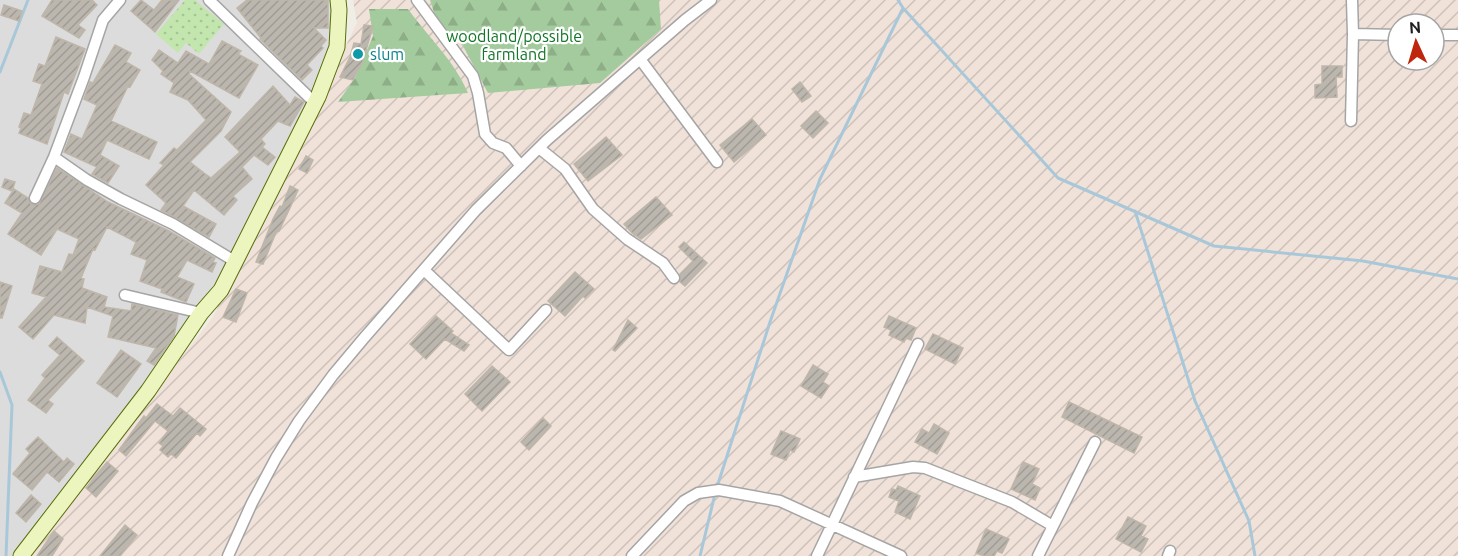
<svg xmlns="http://www.w3.org/2000/svg" width="1458" height="556" viewBox="0 0 1458 556" font-family="Ubuntu,sans-serif">
  <defs>
    <pattern id="military-furrows" width="10" height="10" patternUnits="userSpaceOnUse" patternTransform="scale(1.5)"><rect width="10" height="10" fill="#f0e2d9"/><path d="M-1 1l2-2M0 10L10 0M9 11l2-2" fill="none" stroke="#cdc1ba"/></pattern>
    <pattern id="grass-dots" width="8" height="8" patternUnits="userSpaceOnUse" patternTransform="scale(1.5)"><rect width="8" height="8" fill="#c2e6ae"/><path d="M2 2h.1M6 6h.1" fill="none" stroke="#a6c595" stroke-width="1.8" stroke-linecap="round"/></pattern>
    <pattern id="forest-firs" width="22" height="20" patternUnits="userSpaceOnUse" patternTransform="scale(1.5)"><rect width="22" height="20" fill="#a4cb9d"/><path d="M5 1l3.5 6h-7zM16 11l3.5 6h-7z" fill="#8dae87"/></pattern>
    <pattern id="building-hatch" width="6" height="6" patternUnits="userSpaceOnUse" patternTransform="scale(1.5)"><rect width="6" height="6" fill="#bbb6ae"/><path d="M-1 1l2-2M0 6l6-6M5 7l2-2" fill="none" stroke="#a09c95"/></pattern>
  </defs>
  <rect width="100%" height="100%" fill="#efede5"/>
  <path fill="#dcdcdc" d="M 0,0 L 334,0 L 329,51 L 301,120 L 246,235 L 182,333 L 21,556 L 0,556 Z"/>
  <path fill="url(#military-furrows)" fill-rule="evenodd" d="M 353,0 L 1458,0 L 1458,556 L 30,556 L 43,536 L 213,317 L 357,23 ZM 1398,24 L 1434,24 L 1434,60 L 1398,60 Z"/>
  <path fill="url(#grass-dots)" d="M 185,0 L 195,0 L 224,24 L 199,54 L 186,43 L 178,53 L 156,34 Z"/>
  <path fill="url(#forest-firs)" d="M 430,0 L 659,0 L 661,29 L 600,83 L 488,93 L 463,46 L 437,22 Z
    M 369,9 L 408,9 C 428,37 454,60 468,93 L 338,102 L 355,78 L 373,36 Z"/>
  <g fill="none" stroke-linecap="round" stroke-linejoin="round">
    <path stroke="#a8c8da" stroke-width="3" d="M 898,0 L 903,8 L 1058,178 L 1214,246 L 1363,261 L 1458,279
      M 0,72 L 28,0
      M 1135,211 L 1195,401 L 1249,521 L 1255,556
      M 0,372 L 12,405 L 6,556
      M 717,487 L 770,322 L 820,179 L 903,8
      M 700,556 L 715,494"/>
  </g>
  <path fill="url(#building-hatch)" stroke="#bfb6a9" stroke-width="1.5" d="M 52,0 L 92,0 L 97,5 L 78,25 L 85,30 L 79,38 L 42,16 Z
    M 141,0 L 154,10 L 162,0 L 179,0 L 155,32 L 131,11 Z
    M 247,0 L 328,0 L 328,28 L 314,28 L 326,40 L 321,46 L 323,48 L 307,65 L 312,70 L 302,80 L 260,39 L 261,38 L 237,8 Z
    M 4,5 L 22,11 L 19,21 L 1,15 Z
    M 364,25 L 373,26 L 363,61 L 353,80 L 340,77 L 350,57 L 354,43 L 361,44 Z
    M 56,37 L 85,49 L 68,94 L 64,92 L 47,144 L 19,133 L 21,128 L 19,127 L 24,113 L 31,115 L 42,84 L 33,81 L 39,64 L 45,66 Z
    M 222,41 L 241,51 L 238,54 L 258,65 L 239,98 L 190,71 L 189,74 L 231,112 L 221,131 L 190,162 L 204,173 L 211,178 L 240,152 L 225,137 L 273,86 L 290,105 L 295,97 L 304,102 L 290,126 L 278,121 L 261,139 L 265,144 L 262,147 L 275,157 L 268,165 L 254,155 L 242,167 L 252,179 L 233,196 L 237,200 L 224,215 L 194,190 L 183,206 L 216,224 L 209,237 L 161,210 L 166,203 L 146,185 L 164,165 L 160,163 L 174,148 L 177,150 L 206,120 L 188,100 L 170,92 L 174,83 L 161,74 L 163,71 L 152,60 L 159,50 L 178,63 L 186,51 L 209,64 Z
    M 115,45 L 131,53 L 126,62 L 140,70 L 130,87 L 128,86 L 111,121 L 157,142 L 149,159 L 107,140 L 100,155 L 119,166 L 108,183 L 92,174 L 97,167 L 64,152 L 71,134 L 82,139 L 97,105 L 84,99 L 90,82 L 93,83 Z
    M 1322,66 L 1342,66 L 1342,77 L 1336,77 L 1337,97 L 1315,98 L 1315,85 L 1322,84 Z
    M 800,82 L 811,96 L 802,102 L 792,89 Z
    M 816,111 L 828,123 L 813,138 L 801,126 Z
    M 752,119 L 766,135 L 734,162 L 720,145 Z
    M 606,137 L 622,155 L 588,181 L 574,164 Z
    M 306,156 L 313,160 L 307,173 L 299,169 Z
    M 57,168 L 108,202 L 169,231 L 215,258 L 213,262 L 216,263 L 212,272 L 187,260 L 177,277 L 194,284 L 186,302 L 161,292 L 162,289 L 140,281 L 147,260 L 131,254 L 136,242 L 107,227 L 95,250 L 93,249 L 81,278 L 84,279 L 82,288 L 107,297 L 104,307 L 131,311 L 132,304 L 178,315 L 174,336 L 154,365 L 147,361 L 156,348 L 108,337 L 113,316 L 87,307 L 85,323 L 54,315 L 33,339 L 19,327 L 46,297 L 32,293 L 40,266 L 62,272 L 69,254 L 73,255 L 79,239 L 57,229 L 41,255 L 8,234 L 22,213 L 5,203 L 14,189 L 28,198 L 31,204 L 39,204 Z
    M 5,179 L 15,182 L 12,191 L 2,187 Z
    M 290,186 L 298,190 L 289,210 L 279,231 L 277,230 L 263,264 L 256,262 L 273,219 L 280,206 L 282,207 Z
    M 656,197 L 672,215 L 641,239 L 632,233 L 624,224 Z
    M 684,242 L 707,263 L 685,286 L 680,282 L 680,274 L 693,261 L 679,247 Z
    M 575,272 L 594,289 L 585,298 L 583,296 L 565,316 L 548,301 Z
    M 0,282 L 12,286 L 2,318 L 0,318 Z
    M 236,289 L 247,293 L 236,322 L 223,317 Z
    M 436,316 L 453,331 L 451,333 L 469,345 L 464,351 L 445,339 L 426,359 L 410,344 Z
    M 889,316 L 916,328 L 911,340 L 906,338 L 904,342 L 889,335 L 891,330 L 884,327 Z
    M 628,320 L 637,328 L 615,351 L 613,350 Z
    M 933,334 L 963,348 L 955,364 L 925,349 Z
    M 57,337 L 84,361 L 48,400 L 53,404 L 46,413 L 28,400 L 45,378 L 42,375 L 60,355 L 49,346 Z
    M 121,350 L 141,364 L 117,397 L 97,383 Z
    M 813,365 L 828,374 L 823,382 L 829,386 L 821,398 L 801,386 Z
    M 492,366 L 510,382 L 482,411 L 465,394 Z
    M 1069,402 L 1142,437 L 1134,453 L 1062,417 Z
    M 157,404 L 173,416 L 180,408 L 206,429 L 200,436 L 197,433 L 176,458 L 171,454 L 168,457 L 160,450 L 163,446 L 159,443 L 168,431 L 155,421 L 126,456 L 119,450 L 144,416 L 146,418 Z
    M 543,418 L 551,426 L 529,450 L 521,442 Z
    M 934,424 L 949,433 L 937,454 L 915,442 L 922,429 L 929,433 Z
    M 781,431 L 800,439 L 794,452 L 790,450 L 786,460 L 771,454 Z
    M 38,437 L 64,462 L 67,458 L 74,464 L 59,482 L 47,472 L 32,490 L 13,474 L 30,453 L 26,449 Z
    M 107,462 L 118,471 L 96,497 L 86,488 Z
    M 1023,462 L 1039,469 L 1032,484 L 1040,488 L 1035,500 L 1011,489 Z
    M 898,486 L 920,496 L 910,519 L 895,512 L 899,501 L 889,497 L 892,489 L 896,490 Z
    M 31,495 L 41,504 L 26,522 L 16,513 Z
    M 1128,517 L 1146,526 L 1141,536 L 1148,539 L 1141,552 L 1116,539 Z
    M 125,525 L 137,535 L 120,556 L 100,556 Z
    M 986,529 L 1009,539 L 1002,553 L 997,551 L 994,556 L 984,556 L 976,553 Z
    M 54,531 L 63,539 L 52,556 L 37,556 Z"/>
  <g fill="none" stroke-linecap="round" stroke-linejoin="round">
    <g stroke="#a5a5a5" stroke-width="13">
      <path id="street" d="M 209,0 L 315,103
        M 417,0 L 473,76 L 478,93 L 485,134 L 493,143 L 506,148 L 521,166
        M 1353,34 L 1398,35
        M 1434,35 L 1458,35
        M 640,59 L 717,162
        M 1351,121 L 1353,34 L 1352,0
        M 539,148 L 565,169 L 593,209 L 627,239 L 663,263 L 674,278
        M 54,157 L 87,180 L 121,199 L 173,224 L 236,262
        M 35,198 L 54,157 L 84,77 L 103,20 L 120,0
        M 424,270 L 509,350 L 546,310
        M 125,295 L 201,313
        M 854,477 L 913,467 L 925,468 L 1012,502 L 1053,526
        M 228,556 L 252,503 L 276,458 L 299,421 L 333,375 L 364,338 L 476,210 L 547,140 L 685,20 L 711,0
        M 632,556 L 684,501 L 698,493 L 719,490 L 780,501 L 901,556
        M 817,556 L 918,344
        M 1038,556 L 1095,442
        M 1168,556 L 1170,551"/>
    </g>
    <g stroke="#576f0c" stroke-width="17">
      <path id="secondary" d="M 21,556 L 148,391 L 201,313 L 221,290 L 318,97 L 337,47 L 339,10 L 338,0"/>
    </g>
    <use href="#street" stroke="#fff" stroke-width="10"/>
    <use href="#secondary" stroke="#ebf5bd" stroke-width="15"/>
  </g>
  <circle fill="#0f9aa8" stroke="#fff" stroke-width="2" cx="358" cy="54" r="6"/>
  <g text-anchor="middle" dominant-baseline="central" stroke-width="4.5" stroke-linejoin="round" paint-order="stroke">
    <g font-size="16" fill="#137628" stroke="#fff">
      <text x="514" y="36">woodland/possible<tspan x="514" dy="18">farmland</tspan></text>
    </g>
    <g font-size="16" fill="#0d838f" stroke="#fff" text-anchor="start">
      <text x="370" y="54">slum</text>
    </g>
  </g>
  <g transform="translate(1416 42) rotate(356)"><circle r="28" fill="#ffffff" stroke="#a5a5a5" stroke-width="1.5"/>
  <path d="M0-4.5L10 22L0 15L-10 22Z" fill="#c0250d"/>
  <text y="-9" font-size="16" font-weight="bold" text-anchor="middle" fill="#1e1e1e">N</text>
  </g>
</svg>
